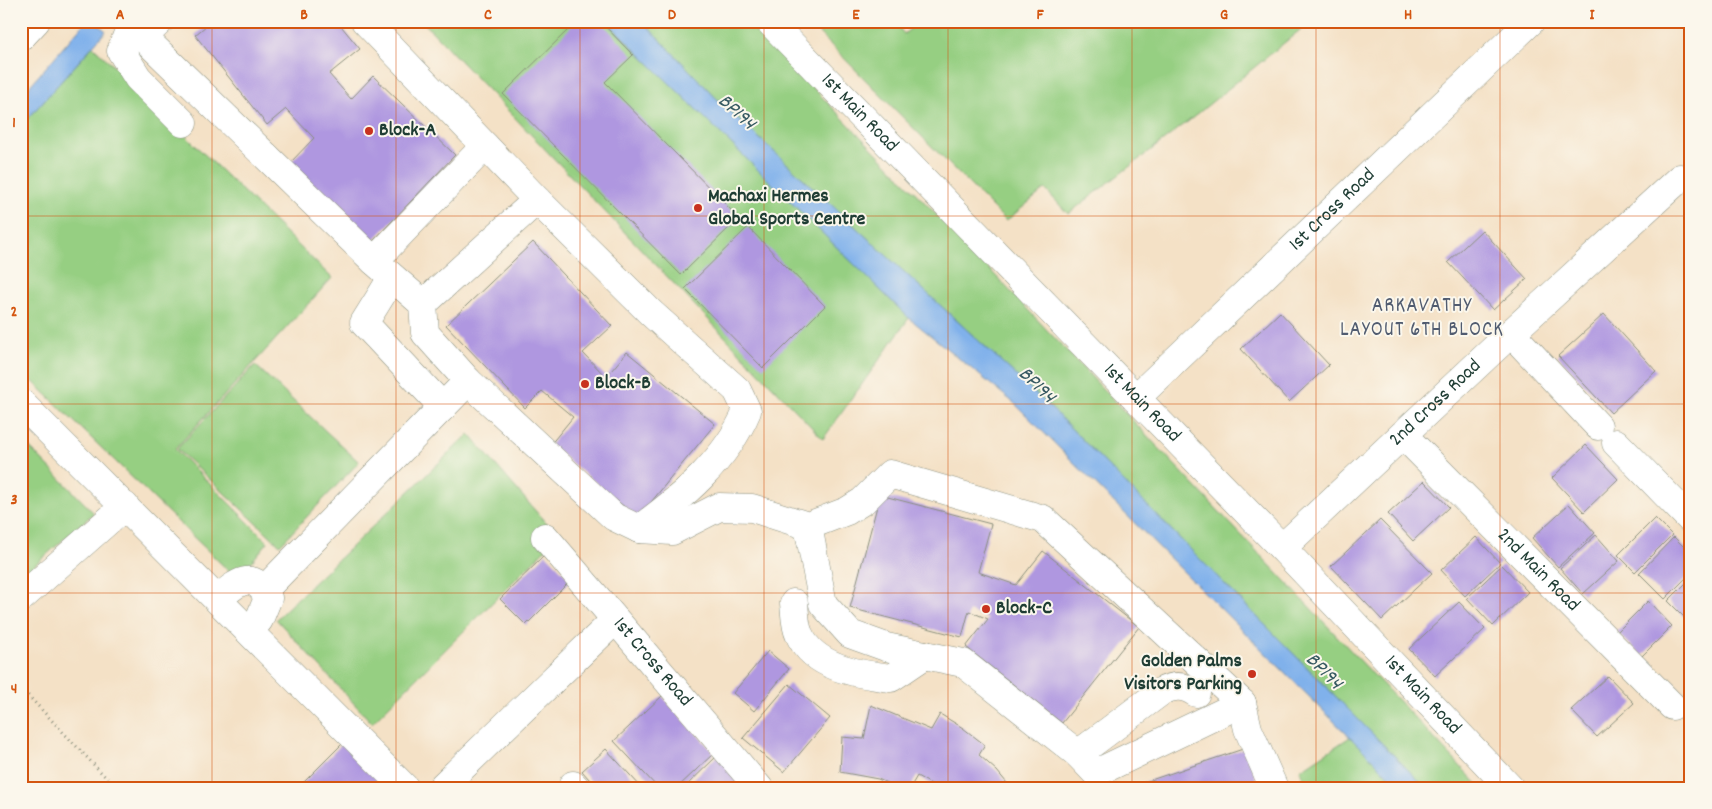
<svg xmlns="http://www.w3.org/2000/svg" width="1712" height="809" viewBox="0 0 1712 809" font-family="Dekko,sans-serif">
  <rect width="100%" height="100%" fill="#fbf7ec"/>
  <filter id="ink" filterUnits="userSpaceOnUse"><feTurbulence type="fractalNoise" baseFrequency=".02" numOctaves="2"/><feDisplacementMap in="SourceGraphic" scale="10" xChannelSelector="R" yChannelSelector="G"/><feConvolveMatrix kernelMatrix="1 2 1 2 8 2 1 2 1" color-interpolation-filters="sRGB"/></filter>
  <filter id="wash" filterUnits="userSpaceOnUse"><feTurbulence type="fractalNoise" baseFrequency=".0096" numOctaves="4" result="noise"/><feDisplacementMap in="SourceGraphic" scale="20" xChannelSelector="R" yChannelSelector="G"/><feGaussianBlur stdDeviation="1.12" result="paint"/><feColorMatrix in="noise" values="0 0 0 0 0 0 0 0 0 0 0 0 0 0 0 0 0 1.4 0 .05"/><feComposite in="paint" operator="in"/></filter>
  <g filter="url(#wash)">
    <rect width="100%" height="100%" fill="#f4e1c6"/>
    <path fill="#96cf82" stroke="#5a865b" d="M 422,21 L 606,21 L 909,318 L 823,439 Z
      M 642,21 L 748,21 L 975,254 L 1481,788 L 1426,788 L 1045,402 L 718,100 Z
      M 807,21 L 894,21 L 904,34 L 920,21 L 1311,21 L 1190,120 L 1068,214 L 1045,189 L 1006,221 Z
      M 93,46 L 332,278 L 175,449 L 268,542 L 237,579 L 21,370 L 21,126 Z
      M 255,365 L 359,462 L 280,545 L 177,449 Z
      M 469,434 L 558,537 L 372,723 L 276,619 Z
      M 21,439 L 94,513 L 21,577 Z
      M 1350,737 L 1401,788 L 1307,788 L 1300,770 Z"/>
    <path fill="#80b1eb" stroke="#507790" d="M 86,21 L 94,21 L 106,31 L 21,126 L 21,96 Z
      M 606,21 L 642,21 L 718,100 L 1045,402 L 1426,788 L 1401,788 L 1014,403 L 909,318 Z"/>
    <g id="blocks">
      <path fill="#af97e0" d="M 212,21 L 337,21 L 360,49 L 329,74 L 351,99 L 373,76 L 455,155 L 371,243 L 289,164 L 314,138 L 286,109 L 267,125 L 195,35 Z
        M 577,21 L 600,21 L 633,55 L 605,82 L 739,218 L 681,275 L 503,94 Z
        M 748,227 L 825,306 L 763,368 L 685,289 Z
        M 1482,230 L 1527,279 L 1493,310 L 1448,262 Z
        M 533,242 L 612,326 L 583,353 L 606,377 L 627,352 L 715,424 L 638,518 L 550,445 L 573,417 L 542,391 L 525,408 L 446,325 Z
        M 1280,312 L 1329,365 L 1289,402 L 1241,349 Z
        M 1604,314 L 1656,371 L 1611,413 L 1558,356 Z
        M 1586,445 L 1618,479 L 1584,512 L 1552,478 Z
        M 1424,481 L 1449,507 L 1413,541 L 1388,514 Z
        M 880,495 L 991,524 L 978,572 L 1016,585 L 1043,551 L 1139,627 L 1062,723 L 966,647 L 988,619 L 969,611 L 962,637 L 850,608 Z
        M 1569,504 L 1595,533 L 1558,567 L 1532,538 Z
        M 1655,518 L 1672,535 L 1635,572 L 1618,555 Z
        M 1380,520 L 1432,573 L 1382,620 L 1331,566 Z
        M 1596,535 L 1619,561 L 1583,594 L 1560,568 Z
        M 1476,537 L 1500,563 L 1465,596 L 1441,570 Z
        M 1674,537 L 1691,554 L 1691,573 L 1665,599 L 1639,573 Z
        M 546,554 L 571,580 L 526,625 L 500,599 Z
        M 1502,565 L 1528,592 L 1493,626 L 1467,598 Z
        M 1691,578 L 1691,624 L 1668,601 Z
        M 1648,601 L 1672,626 L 1642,656 L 1617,632 Z
        M 1459,602 L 1485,629 L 1435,676 L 1409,649 Z
        M 768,651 L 789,669 L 754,711 L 733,693 Z
        M 1608,676 L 1634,703 L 1597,737 L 1571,710 Z
        M 789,684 L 830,718 L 784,772 L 743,738 Z
        M 662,696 L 714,753 L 677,788 L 658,788 L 614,741 Z
        M 871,705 L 931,730 L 940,714 L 963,728 L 985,745 L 979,755 L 997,771 L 1011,788 L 938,788 L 917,776 L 910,788 L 898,788 L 878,779 L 840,772 L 842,737 L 864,739 Z
        M 345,741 L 390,788 L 298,788 Z
        M 1246,748 L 1259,788 L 1137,788 L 1136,785 Z
        M 606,749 L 642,788 L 597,788 L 582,771 Z
        M 718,755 L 744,783 L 739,788 L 684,788 Z"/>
    </g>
  </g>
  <g filter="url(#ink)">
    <use href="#blocks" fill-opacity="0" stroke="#8a8f7d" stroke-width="1"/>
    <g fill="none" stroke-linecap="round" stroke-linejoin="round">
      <g stroke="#8a8f7d" stroke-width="29">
        <g id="minor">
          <path d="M 160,21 L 143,37 L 374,261 L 423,304 L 425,333 L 468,381 L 614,517 L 639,529 L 672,531 L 719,507 L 752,508 L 808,526 L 847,511 L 863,501 L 890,474 L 1043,519 L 1242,703 L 1248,729 L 1274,788"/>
          <path d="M 365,21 L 537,200 L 651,313 L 737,390 L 747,411 C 726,461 682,497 639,529"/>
          <path id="s1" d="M 769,21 L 1282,548 L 1510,788"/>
          <path d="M 131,25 L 121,51 L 138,78 L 183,123"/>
          <path d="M 21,37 L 36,21"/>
          <path d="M 374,261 L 485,146"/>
          <path d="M 387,286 L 364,323 L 443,407"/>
          <path d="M 423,304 L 537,200"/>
          <path d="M 1511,333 L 1598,426"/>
          <path id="s2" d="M 1136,398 L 1531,21"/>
          <path d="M 21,403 L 405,788"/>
          <path id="s3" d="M 1403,435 L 1672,706"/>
          <path d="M 1616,443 L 1691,520"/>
          <path d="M 808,526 L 823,604 L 850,634 L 886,647 L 963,663 L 1078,754 L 1096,773 L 1242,703"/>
          <path id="s4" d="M 545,537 L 759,788"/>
          <path id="s5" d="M 1282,548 L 1511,333 L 1680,178"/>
          <path d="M 264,590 L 468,381"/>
          <path d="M 21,598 L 125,506"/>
          <path d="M 218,599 C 236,583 253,568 268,598 L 259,620 L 250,631"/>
          <path d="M 794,603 C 795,612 795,626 799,634 C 814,668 858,674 891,678 L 925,655"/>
          <path d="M 1078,754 L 1162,691 C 1174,685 1184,685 1196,693"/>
          <path d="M 573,785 L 576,788"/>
          <path d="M 443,786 L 615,620"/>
        </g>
      </g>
      <path stroke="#8a8f7d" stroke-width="3" stroke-dasharray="1 4" stroke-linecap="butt" d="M 21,688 L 116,788"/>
      <use href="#minor" stroke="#fff" stroke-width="28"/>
    </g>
  </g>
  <path fill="none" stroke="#d45610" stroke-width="1" stroke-opacity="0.55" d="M 212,21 L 212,788M 396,21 L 396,788M 580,21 L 580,788M 764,21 L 764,788M 948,21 L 948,788M 1132,21 L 1132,788M 1316,21 L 1316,788M 1500,21 L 1500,788M 21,216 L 1691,216M 21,404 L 1691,404M 21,593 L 1691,593"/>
  <g fill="#c8321e" stroke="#fbf7ec" stroke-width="2">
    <circle cx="369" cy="131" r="5"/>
    <circle cx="698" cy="208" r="5"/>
    <circle cx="585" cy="384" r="5"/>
    <circle cx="986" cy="609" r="5"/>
    <circle cx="1252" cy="674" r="5"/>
  </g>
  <g text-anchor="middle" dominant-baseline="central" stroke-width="4" stroke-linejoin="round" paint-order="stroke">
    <g font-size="20" fill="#1f3d34" stroke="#fbf7ec">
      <text stroke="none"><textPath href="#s1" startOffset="129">1st Main Road</textPath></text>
      <text stroke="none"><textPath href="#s2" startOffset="272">1st Cross Road</textPath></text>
      <text stroke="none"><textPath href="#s1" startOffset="534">1st Main Road</textPath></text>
      <text stroke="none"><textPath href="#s5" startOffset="211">2nd Cross Road</textPath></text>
      <text stroke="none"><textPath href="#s3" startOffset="191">2nd Main Road</textPath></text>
      <text stroke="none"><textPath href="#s4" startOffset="165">1st Cross Road</textPath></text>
      <text stroke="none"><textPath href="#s1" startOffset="939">1st Main Road</textPath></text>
    </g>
    <g font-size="20" font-weight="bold" fill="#1f3d34" stroke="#fbf7ec" text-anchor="start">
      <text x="379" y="131">Block-A</text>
      <text x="708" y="197">Machaxi Hermes<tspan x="708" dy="23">Global Sports Centre</tspan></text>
      <text x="595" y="384">Block-B</text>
      <text x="996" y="609">Block-C</text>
      <text x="1242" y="662" text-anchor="end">Golden Palms<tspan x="1242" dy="23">Visitors Parking</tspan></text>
    </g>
    <g font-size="21" font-style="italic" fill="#375a62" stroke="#fbf7ec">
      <text transform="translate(736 113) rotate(42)">BP194</text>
      <text transform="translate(1036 386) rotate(44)">BP194</text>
      <text transform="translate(1323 672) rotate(45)">BP194</text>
    </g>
    <g font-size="21" letter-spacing="1" fill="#515c70" stroke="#fbf7ec">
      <text x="1422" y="307">ARKAVATHY<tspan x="1422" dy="24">LAYOUT 6TH BLOCK</tspan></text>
    </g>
  </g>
  <rect width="1712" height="809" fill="none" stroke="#fbf7ec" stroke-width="55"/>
  <rect x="28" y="28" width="1656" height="754" fill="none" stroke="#d45610" stroke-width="2"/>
  <g font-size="16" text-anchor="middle" font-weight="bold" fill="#d45610">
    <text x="120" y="19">A</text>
    <text x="304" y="19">B</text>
    <text x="488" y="19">C</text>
    <text x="672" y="19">D</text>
    <text x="856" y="19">E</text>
    <text x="1040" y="19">F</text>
    <text x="1224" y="19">G</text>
    <text x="1408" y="19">H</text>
    <text x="1592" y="19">I</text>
    <text x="14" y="127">1</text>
    <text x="14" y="316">2</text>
    <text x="14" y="504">3</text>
    <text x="14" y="693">4</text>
  </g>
</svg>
